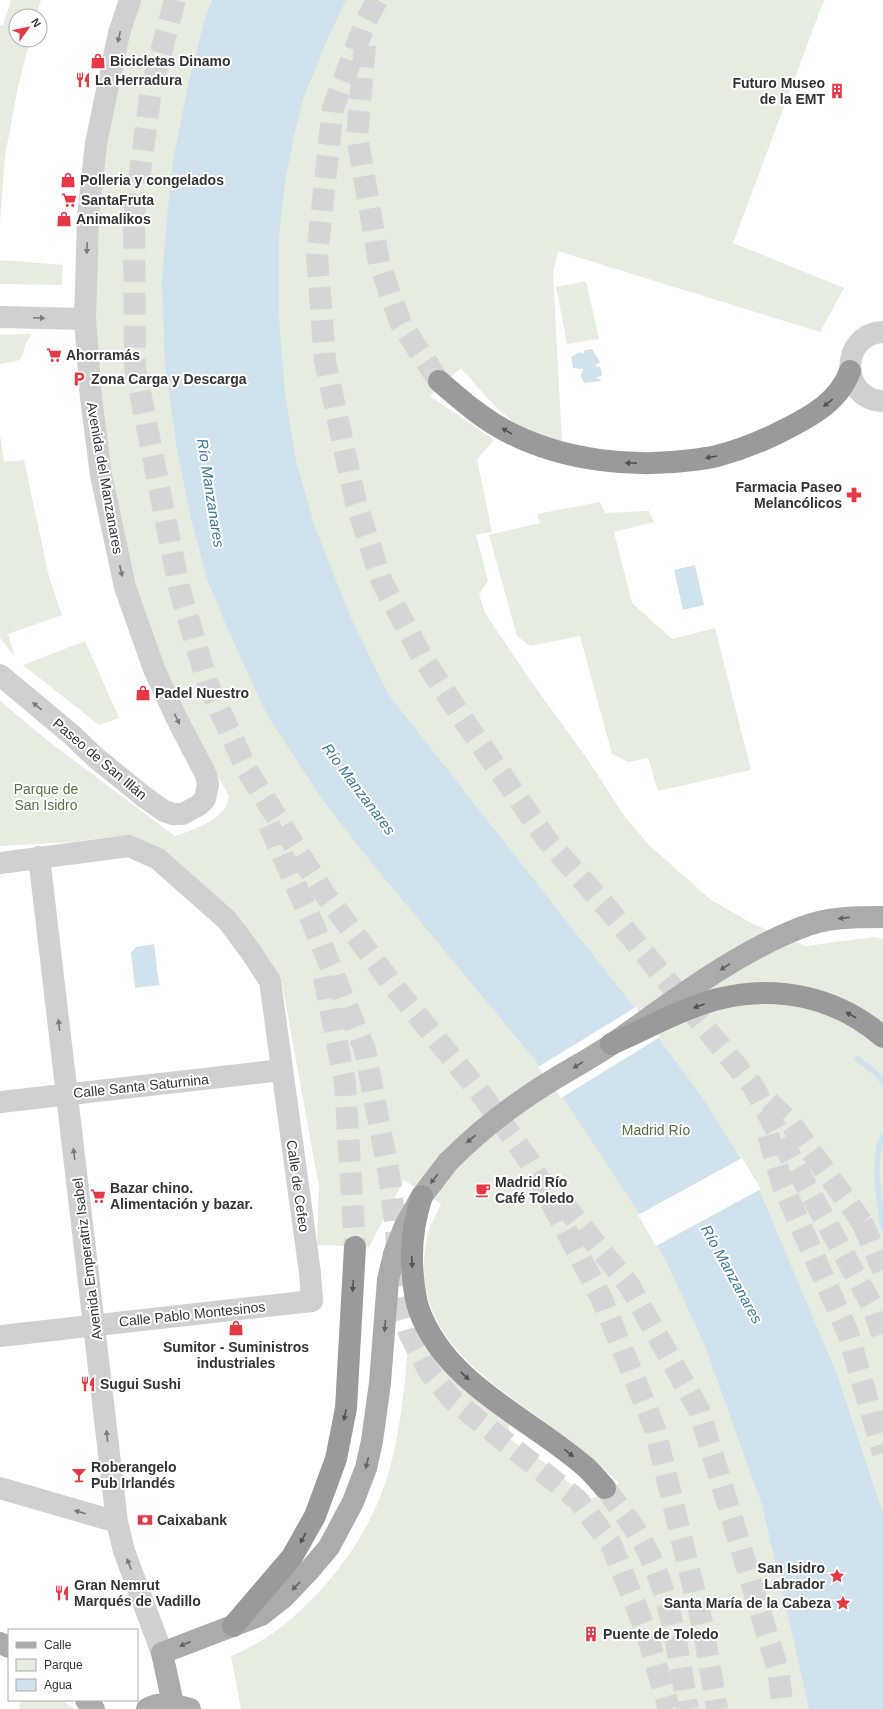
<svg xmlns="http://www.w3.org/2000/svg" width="883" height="1709" viewBox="0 0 883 1709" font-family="Helvetica,sans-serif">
  <rect width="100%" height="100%" fill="#fff"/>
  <path fill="#e6ecdf" d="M 11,0 L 41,0 L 36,16 L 16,16 L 16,40 L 30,40 L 18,87 L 5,156 L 0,223 L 0,25 L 3,25 Z
    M 138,0 L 824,0 L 733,243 L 844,288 L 820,332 L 558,251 L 553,274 L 562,444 C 552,440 542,438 532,433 C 504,420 482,392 461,368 L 430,396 L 494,440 L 477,459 L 492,532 L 476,535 L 488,581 L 479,594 L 485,613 L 530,680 L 588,760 L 625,817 L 650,846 L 711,900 L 753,924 L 806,946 L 874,937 L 883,939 L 883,1709 L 241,1709 L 231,1656 C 247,1649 262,1641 276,1631 C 321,1597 360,1548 381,1495 C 400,1445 404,1390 409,1338 L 419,1337 L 437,1361 L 510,1422 L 508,1438 L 549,1466 L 590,1500 L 619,1483 C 602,1467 585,1451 566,1437 C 497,1385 403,1338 428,1234 C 430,1224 437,1214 441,1204 L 404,1180 L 369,1247 L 317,1245 L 319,1187 L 282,983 L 249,935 L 149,844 L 131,835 L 71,842 L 0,846 L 0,701 L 48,741 L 175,836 C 191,831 215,822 225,808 C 227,805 228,800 229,796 L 203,750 L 143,619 L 101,433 L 92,259 L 102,137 Z
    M 0,260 L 63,265 L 62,285 L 0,284 Z
    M 586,281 L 599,339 L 567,344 L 556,287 Z
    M 32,334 C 24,342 25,351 20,360 L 0,364 L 0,335 Z
    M 0,435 L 4,462 L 24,460 L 49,577 L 62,615 L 8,634 L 15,657 L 0,638 Z
    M 600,502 L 605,513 L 649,511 L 654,522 L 614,532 L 632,603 L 672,639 L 715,628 L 751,770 L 658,791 L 648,758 L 628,762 L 612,754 L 580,636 L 530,646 L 517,636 L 489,535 L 540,523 L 537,514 Z
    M 85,641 L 119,718 L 99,725 L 23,665 Z
    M 20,1700 L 62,1700 L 74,1709 L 19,1709 Z"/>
  <path fill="#cfe2ee" d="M 212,0 L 346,0 L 327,40 L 303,99 L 293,141 L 285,182 L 279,236 L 279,317 L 285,394 L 296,461 L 315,527 L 350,616 L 388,694 L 659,1039 L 700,1094 L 757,1185 L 838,1377 L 883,1514 L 883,1709 L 809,1709 L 789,1620 L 762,1505 L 705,1346 L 665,1259 L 635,1207 L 568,1105 L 535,1060 L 367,857 L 322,799 L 267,715 L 230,634 L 208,582 L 191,519 L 177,449 L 165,366 L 162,285 L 166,227 L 173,161 L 189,81 L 204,22 Z
    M 592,349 L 600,362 L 595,366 L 600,367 L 602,374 L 601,376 L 596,378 L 600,379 L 601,381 L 584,383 L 581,376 L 583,369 L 573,368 L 571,357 L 580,352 L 583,354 L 585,350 Z
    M 695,565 L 704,605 L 683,610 L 674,570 Z
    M 154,944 L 159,985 L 135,988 L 131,953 L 136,947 Z"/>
  <path fill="#fff" d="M 636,1007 L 660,1037 L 561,1098 L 538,1067 Z
    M 742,1158 L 761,1189 L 656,1246 L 638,1215 Z"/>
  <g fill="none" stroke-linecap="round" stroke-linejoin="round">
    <path stroke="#cfe2ee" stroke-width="5.5" d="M 857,1059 L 875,1072 L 883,1082
      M 883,1136 C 871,1159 880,1203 883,1228"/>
    <path stroke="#d6d6d6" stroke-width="22" stroke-dasharray="22 11" stroke-linecap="butt" d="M 862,1222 L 883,1270"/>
    <path stroke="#d6d6d6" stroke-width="22" stroke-dasharray="22 11" stroke-linecap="butt" d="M 175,0 L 151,90 L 134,217 L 135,367 L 179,587 L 207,682 L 247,770 L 324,893 L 392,984 L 482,1095 L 530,1162 L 601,1297 L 655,1429 L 703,1627 L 717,1709
      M 377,0 L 366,21 L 333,108 L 317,255 L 325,361 L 356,503 L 382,582 L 421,655 L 465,722 L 547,840 L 609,910 L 753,1086 L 798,1171 L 873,1307 L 883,1337
      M 365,45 L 357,136 L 379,263 L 401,324 L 439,381
      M 269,825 L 313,924 L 365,1050 L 389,1175 L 396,1230 L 399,1298 L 410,1335 L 430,1373 L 453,1400 L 578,1500 L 611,1544 L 646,1631 L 669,1709
      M 324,977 L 345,1083 L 355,1247
      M 769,1102 L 789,1121 L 862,1222
      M 768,1135 L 783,1186 L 848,1333 L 883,1453
      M 562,1202 L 629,1285 L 699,1410 L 778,1670 L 783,1709
      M 605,1488 C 623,1512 642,1536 653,1563 C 673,1609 679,1660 688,1709"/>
    <path stroke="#d0d0d0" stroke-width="22" d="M 0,317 L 85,319
      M 883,332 C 839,334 840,400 883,401
      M 0,675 L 72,735 L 95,757 L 143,796 L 164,811 L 173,814 L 183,814 L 199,805 L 205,799 L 208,784 L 206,775 L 177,719 L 154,669 L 125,587 L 101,475 L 91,398 L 85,319 L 88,217 L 96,143 L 119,33 L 130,0
      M 39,857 L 117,1522 L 124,1551 L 162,1653
      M 0,863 L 129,846 L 158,859 L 227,920 L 251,952 L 270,981 L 310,1273 L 312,1301 L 0,1336
      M 0,1102 L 282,1070
      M 0,1488 L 117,1522"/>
    <path stroke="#ababab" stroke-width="22" d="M 0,1643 L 9,1647
      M 86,1700 L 94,1709
      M 173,1704 L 162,1653 L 261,1615 L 284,1597 L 308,1572 L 329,1547 L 353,1502 L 366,1468 L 372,1441 L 380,1383 L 388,1280 L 394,1254 L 405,1226 L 422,1196 L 448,1162
      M 147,1709 C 162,1701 174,1704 190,1709"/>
    <path stroke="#9a9a9a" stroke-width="22" d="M 439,381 C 462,401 485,421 512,434 C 566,461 634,468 693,460 C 701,459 709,458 717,456 C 740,450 763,441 784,430 C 812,416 839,401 850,371
      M 422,1196 C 413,1223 410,1248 413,1277 C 414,1288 415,1299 419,1310 C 446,1384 526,1416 582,1464 C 591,1471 598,1480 605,1488
      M 233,1626 L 292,1557 L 315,1516 L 336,1459 L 346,1408 L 355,1247"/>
    <path stroke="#ababab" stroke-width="22" d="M 448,1162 C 472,1138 497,1117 525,1098 C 553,1078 584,1063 612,1044 C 671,1003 733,954 800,928 C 826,917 855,917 883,917"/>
    <path stroke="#9a9a9a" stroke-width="22" d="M 611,1044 C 644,1030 683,1008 718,999 C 777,984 837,997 883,1037"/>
  </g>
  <defs><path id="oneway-solid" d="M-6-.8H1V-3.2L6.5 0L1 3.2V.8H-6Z"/></defs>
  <g fill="#7a7a7a">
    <use href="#oneway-solid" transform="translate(119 37) rotate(103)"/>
    <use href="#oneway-solid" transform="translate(87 248) rotate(92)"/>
    <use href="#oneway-solid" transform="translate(39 318) rotate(2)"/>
    <use href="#oneway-solid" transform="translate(121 571) rotate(78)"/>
    <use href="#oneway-solid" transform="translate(37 706) rotate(-141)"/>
    <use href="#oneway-solid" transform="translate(177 719) rotate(64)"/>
    <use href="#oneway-solid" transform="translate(59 1025) rotate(-97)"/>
    <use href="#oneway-solid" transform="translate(74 1154) rotate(-97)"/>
    <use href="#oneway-solid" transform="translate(107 1436) rotate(-96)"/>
    <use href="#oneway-solid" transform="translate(80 1512) rotate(-164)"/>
    <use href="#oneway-solid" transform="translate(129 1564) rotate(-111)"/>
  </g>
  <g fill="#525252">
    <use href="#oneway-solid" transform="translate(828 403) rotate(141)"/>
    <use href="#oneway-solid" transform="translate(507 431) rotate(-149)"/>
    <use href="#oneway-solid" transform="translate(711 457) rotate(170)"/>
    <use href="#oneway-solid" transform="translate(631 463) rotate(-179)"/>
    <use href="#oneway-solid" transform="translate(699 1006) rotate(160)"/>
    <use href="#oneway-solid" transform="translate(851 1015) rotate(-151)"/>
    <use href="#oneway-solid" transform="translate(412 1262) rotate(87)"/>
    <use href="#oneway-solid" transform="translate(353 1286) rotate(93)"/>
    <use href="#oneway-solid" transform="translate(465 1376) rotate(43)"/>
    <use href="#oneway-solid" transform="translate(345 1415) rotate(101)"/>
    <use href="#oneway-solid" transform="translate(569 1453) rotate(38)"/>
    <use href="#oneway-solid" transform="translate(303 1538) rotate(119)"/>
  </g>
  <g fill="#636363">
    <use href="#oneway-solid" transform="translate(844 918) rotate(173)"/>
    <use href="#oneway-solid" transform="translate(725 967) rotate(147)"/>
    <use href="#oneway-solid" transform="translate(578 1065) rotate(148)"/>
    <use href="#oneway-solid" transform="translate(471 1139) rotate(140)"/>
    <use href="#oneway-solid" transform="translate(434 1179) rotate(129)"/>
    <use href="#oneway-solid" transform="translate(385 1326) rotate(94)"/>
    <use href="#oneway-solid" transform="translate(367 1463) rotate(104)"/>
    <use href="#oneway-solid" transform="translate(296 1586) rotate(134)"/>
    <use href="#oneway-solid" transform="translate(185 1644) rotate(158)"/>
  </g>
  <defs>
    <g id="shop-bare" transform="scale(1.2)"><path d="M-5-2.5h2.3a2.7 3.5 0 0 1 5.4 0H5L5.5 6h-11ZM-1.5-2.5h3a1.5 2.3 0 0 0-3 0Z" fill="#e63946" stroke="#fff" stroke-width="2.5" paint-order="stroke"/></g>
    <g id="restaurant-bare" transform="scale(1.2)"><path d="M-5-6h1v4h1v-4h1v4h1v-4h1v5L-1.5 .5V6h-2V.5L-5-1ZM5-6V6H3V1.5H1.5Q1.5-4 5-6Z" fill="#e63946" stroke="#fff" stroke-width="2.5" paint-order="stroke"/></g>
    <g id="building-bare" transform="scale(1.2)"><path d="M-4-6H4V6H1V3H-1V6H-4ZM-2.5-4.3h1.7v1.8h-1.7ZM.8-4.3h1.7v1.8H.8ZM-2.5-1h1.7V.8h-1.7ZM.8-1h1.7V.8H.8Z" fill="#e63946" stroke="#fff" stroke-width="2.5" paint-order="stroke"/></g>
    <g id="supermarket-bare" transform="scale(1.2)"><path d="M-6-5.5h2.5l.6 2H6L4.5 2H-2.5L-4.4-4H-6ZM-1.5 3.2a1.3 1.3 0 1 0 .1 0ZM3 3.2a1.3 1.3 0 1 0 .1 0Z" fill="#e63946" stroke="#fff" stroke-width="2.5" paint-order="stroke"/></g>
    <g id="parking-bare" transform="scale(1.2)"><path d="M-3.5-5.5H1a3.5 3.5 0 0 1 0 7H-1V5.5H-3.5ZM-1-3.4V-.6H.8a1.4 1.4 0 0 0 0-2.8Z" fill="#e63946" stroke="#fff" stroke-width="2.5" paint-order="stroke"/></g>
    <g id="pharmacy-bare" transform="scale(1.2)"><path d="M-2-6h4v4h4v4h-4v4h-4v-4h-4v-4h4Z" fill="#e63946" stroke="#fff" stroke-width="2.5" paint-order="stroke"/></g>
    <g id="cafe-bare" transform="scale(1.2)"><path d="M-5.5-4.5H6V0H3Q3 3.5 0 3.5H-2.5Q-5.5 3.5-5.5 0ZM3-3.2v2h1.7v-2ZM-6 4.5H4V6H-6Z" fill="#e63946" stroke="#fff" stroke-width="2.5" paint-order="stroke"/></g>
    <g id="bar-bare" transform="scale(1.2)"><path d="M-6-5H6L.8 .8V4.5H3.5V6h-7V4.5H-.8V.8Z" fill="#e63946" stroke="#fff" stroke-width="2.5" paint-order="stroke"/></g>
    <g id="bank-bare" transform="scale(1.2)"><path d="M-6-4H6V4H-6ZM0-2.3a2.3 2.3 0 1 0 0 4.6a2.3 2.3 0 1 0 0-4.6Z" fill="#e63946" stroke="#fff" stroke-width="2.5" paint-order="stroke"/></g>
    <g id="sight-bare" transform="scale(1.2)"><path d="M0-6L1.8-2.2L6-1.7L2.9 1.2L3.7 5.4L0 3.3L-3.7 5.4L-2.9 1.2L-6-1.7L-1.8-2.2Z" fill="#e63946" stroke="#fff" stroke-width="2.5" paint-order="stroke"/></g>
  </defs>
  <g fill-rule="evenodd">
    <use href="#shop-bare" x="98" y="61"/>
    <use href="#restaurant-bare" x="83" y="80"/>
    <use href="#building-bare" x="837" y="91"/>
    <use href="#shop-bare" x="68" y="180"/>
    <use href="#supermarket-bare" x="69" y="200"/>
    <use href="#shop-bare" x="64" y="219"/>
    <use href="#supermarket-bare" x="54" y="355"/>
    <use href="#parking-bare" x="79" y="379"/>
    <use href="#pharmacy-bare" x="854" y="495"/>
    <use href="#shop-bare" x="143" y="693"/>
    <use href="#cafe-bare" x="483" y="1190"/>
    <use href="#supermarket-bare" x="98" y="1196"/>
    <use href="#shop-bare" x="236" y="1328"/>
    <use href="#restaurant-bare" x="88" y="1384"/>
    <use href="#bar-bare" x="79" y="1475"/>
    <use href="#bank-bare" x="145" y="1520"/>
    <use href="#sight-bare" x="837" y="1576"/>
    <use href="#restaurant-bare" x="62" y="1593"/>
    <use href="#sight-bare" x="843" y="1603"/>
    <use href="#building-bare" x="591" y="1634"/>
  </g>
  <g text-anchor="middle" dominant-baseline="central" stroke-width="4" stroke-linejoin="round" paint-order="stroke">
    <g font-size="14" font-weight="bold" fill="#333" stroke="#fff" text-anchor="start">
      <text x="110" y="61">Bicicletas Dinamo</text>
      <text x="95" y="80">La Herradura</text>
      <text x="825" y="83" text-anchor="end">Futuro Museo<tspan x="825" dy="16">de la EMT</tspan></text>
      <text x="80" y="180">Polleria y congelados</text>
      <text x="81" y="200">SantaFruta</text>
      <text x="76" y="219">Animalikos</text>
      <text x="66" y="355">Ahorramás</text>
      <text x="91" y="379">Zona Carga y Descarga</text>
      <text x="842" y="487" text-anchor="end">Farmacia Paseo<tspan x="842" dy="16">Melancólicos</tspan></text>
      <text x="155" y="693">Padel Nuestro</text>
      <text x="495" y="1182">Madrid Río<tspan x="495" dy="16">Café Toledo</tspan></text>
      <text x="110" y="1188">Bazar chino.<tspan x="110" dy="16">Alimentación y bazar.</tspan></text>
      <text x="236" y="1347" text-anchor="middle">Sumitor - Suministros<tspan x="236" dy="16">industriales</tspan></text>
      <text x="100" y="1384">Sugui Sushi</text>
      <text x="91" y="1467">Roberangelo<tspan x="91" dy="16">Pub Irlandés</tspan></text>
      <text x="157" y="1520">Caixabank</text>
      <text x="825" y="1568" text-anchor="end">San Isidro<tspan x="825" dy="16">Labrador</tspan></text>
      <text x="74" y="1585">Gran Nemrut<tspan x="74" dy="16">Marqués de Vadillo</tspan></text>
      <text x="831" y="1603" text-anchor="end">Santa María de la Cabeza</text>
      <text x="603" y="1634">Puente de Toledo</text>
    </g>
    <g font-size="14" fill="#333" stroke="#fff">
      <text transform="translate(105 478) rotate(80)">Avenida del Manzanares</text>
      <text transform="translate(100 759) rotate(40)">Paseo de San Illán</text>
      <text transform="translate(141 1086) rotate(-6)">Calle Santa Saturnina</text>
      <text transform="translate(298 1186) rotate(82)">Calle de Cefeo</text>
      <text transform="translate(87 1259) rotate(-97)">Avenida Emperatriz Isabel</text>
      <text transform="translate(192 1314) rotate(-6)">Calle Pablo Montesinos</text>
    </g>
    <g font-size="14" fill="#56703f" stroke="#fff">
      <text x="46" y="789">Parque de<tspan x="46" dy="16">San Isidro</tspan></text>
      <text x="656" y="1130">Madrid Río</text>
    </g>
    <g font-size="15" font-style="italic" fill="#3f7597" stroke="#fff">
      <text transform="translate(211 493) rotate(81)">Río Manzanares</text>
      <text transform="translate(359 789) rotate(53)">Río Manzanares</text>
      <text transform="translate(732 1274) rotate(61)">Río Manzanares</text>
    </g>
  </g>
  <rect x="8" y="1629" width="130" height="72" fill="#ffffff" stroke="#adadad"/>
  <rect x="16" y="1642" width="20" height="6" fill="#ababab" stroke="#adadad"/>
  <text x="44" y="1649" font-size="12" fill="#333333">Calle</text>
  <rect x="16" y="1659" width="20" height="12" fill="#e6ecdf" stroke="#adadad"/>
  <text x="44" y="1669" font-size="12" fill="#333333">Parque</text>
  <rect x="16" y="1679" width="20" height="12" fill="#cfe2ee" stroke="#adadad"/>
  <text x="44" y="1689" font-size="12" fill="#333333">Agua</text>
  <g transform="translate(28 28) rotate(57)"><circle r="19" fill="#ffffff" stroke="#adadad"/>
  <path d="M0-3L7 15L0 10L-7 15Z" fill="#e63946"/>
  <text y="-6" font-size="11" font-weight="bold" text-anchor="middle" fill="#333333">N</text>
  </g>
</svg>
